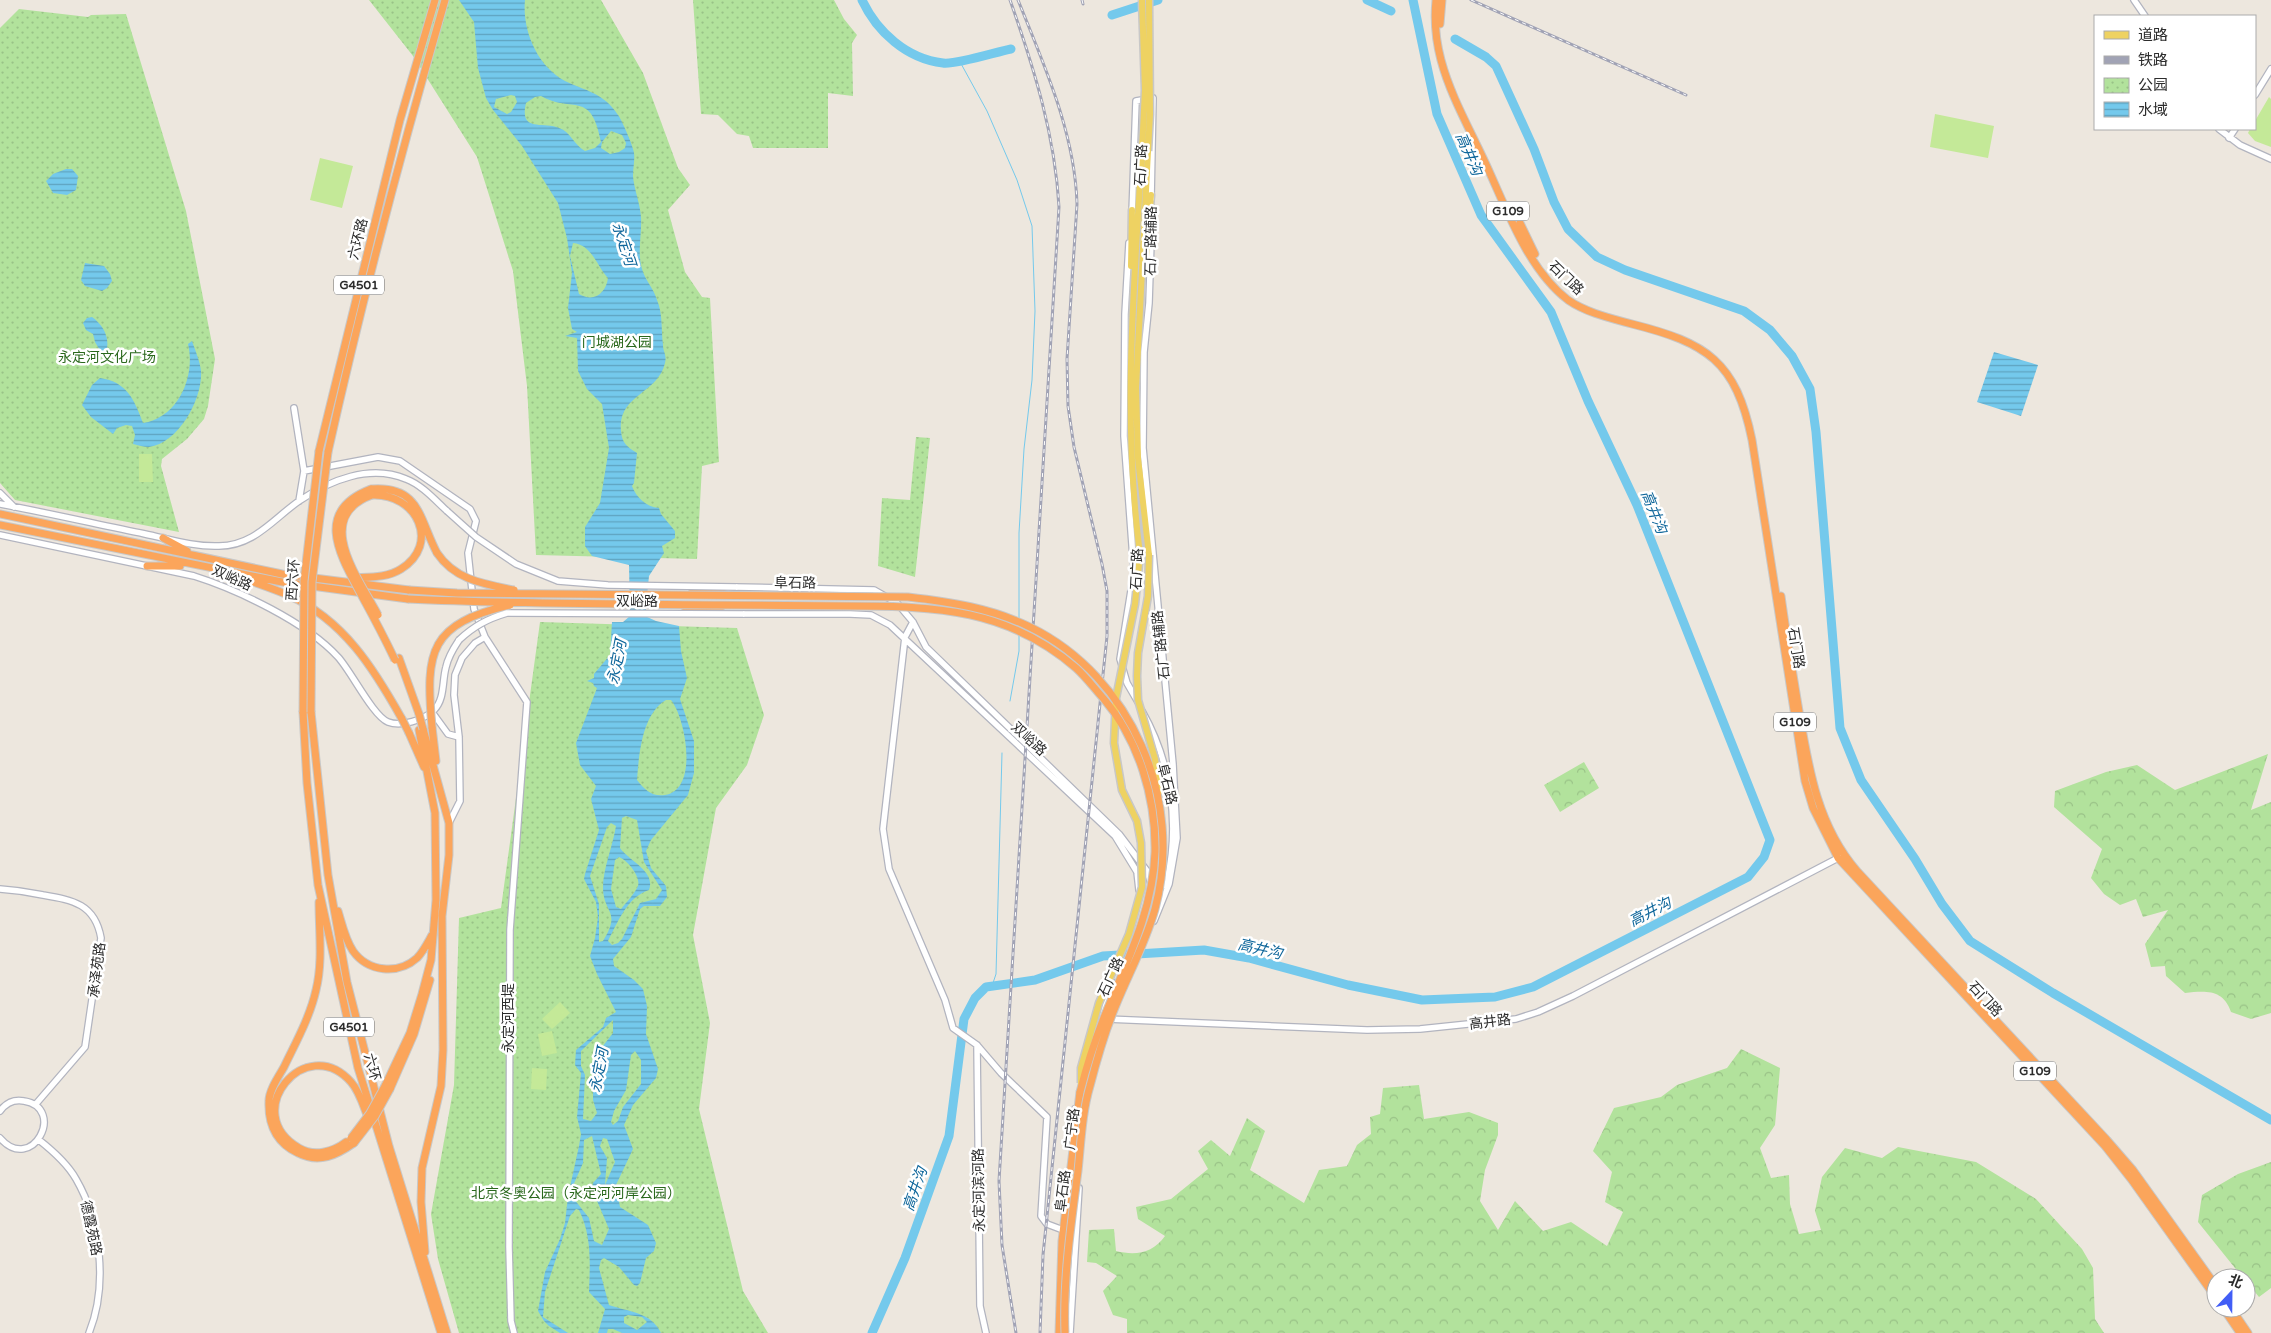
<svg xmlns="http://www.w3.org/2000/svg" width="2271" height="1333" viewBox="0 0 2271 1333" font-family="'Varela Round','Noto Sans SC',sans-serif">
  <defs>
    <pattern id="forest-crowns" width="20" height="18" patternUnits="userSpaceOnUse" patternTransform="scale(1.25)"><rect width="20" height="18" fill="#b2e29c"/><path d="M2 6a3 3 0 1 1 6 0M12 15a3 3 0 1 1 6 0" fill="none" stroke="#99c287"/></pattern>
    <pattern id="park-dots" width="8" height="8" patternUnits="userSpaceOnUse" patternTransform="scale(1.25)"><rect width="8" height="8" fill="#b2e29c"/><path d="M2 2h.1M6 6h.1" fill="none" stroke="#99c287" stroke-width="1.8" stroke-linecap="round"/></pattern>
    <pattern id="water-rules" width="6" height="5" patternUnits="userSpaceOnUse" patternTransform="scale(1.25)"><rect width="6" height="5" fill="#74c9ec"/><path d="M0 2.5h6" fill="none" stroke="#5fa3bf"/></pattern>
  </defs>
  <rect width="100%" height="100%" fill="#ede7de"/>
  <path fill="url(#forest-crowns)" d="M 2268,754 L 2251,810 L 2271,802 L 2271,1013 L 2251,1019 L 2231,1012 C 2223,989 2206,991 2185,993 L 2166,976 L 2165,966 L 2151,967 L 2145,944 L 2168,910 L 2143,917 L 2136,899 L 2120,905 L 2104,894 L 2091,878 L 2102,849 L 2054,807 L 2055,791 L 2106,772 L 2137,765 L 2175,790 Z
    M 1584,762 L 1599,788 L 1560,812 L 1544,785 Z
    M 1741,1049 L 1780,1068 L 1775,1125 L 1760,1148 L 1771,1178 L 1789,1175 L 1790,1204 L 1799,1234 L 1821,1230 L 1815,1211 L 1822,1177 L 1845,1148 L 1882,1158 L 1898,1147 L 1976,1162 L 2036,1199 L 2082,1249 L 2093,1268 L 2095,1319 L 2104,1333 L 1127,1333 L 1127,1319 L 1113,1315 L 1103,1291 L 1117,1276 L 1096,1263 L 1087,1262 L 1089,1230 L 1114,1229 L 1116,1251 C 1136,1256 1153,1253 1165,1236 L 1138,1219 L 1136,1207 L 1171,1199 L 1208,1169 L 1198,1151 L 1211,1140 L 1230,1156 L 1247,1118 L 1265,1131 L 1250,1170 L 1304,1203 L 1319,1170 L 1347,1166 L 1357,1145 L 1371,1134 L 1370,1117 L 1380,1114 L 1383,1088 L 1419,1085 L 1424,1119 L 1469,1112 L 1498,1123 L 1498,1135 L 1485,1170 L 1480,1201 L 1498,1230 L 1515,1201 L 1543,1231 L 1571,1222 L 1607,1246 L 1623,1212 L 1605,1202 L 1612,1172 L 1593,1151 L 1614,1108 L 1661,1097 L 1677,1085 L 1727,1068 Z
    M 2271,1162 L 2271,1288 L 2259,1297 L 2246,1281 L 2246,1278 L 2243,1278 L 2198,1222 L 2202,1195 L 2238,1174 Z"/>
  <path fill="url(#park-dots)" d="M 369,0 L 601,0 L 643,73 L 678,168 L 690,185 L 668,210 L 685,272 L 702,297 L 710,298 L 719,462 L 702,466 L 697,559 L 536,555 L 527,386 L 513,271 L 477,157 L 413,56 Z
    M 693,0 L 834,0 L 844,19 L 857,35 L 852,43 L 853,96 L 828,93 L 828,148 L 753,148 L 749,136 L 737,134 L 718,115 L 701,114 Z
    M 19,9 L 88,17 L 91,15 L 126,14 L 186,211 L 215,359 L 208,406 L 204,419 L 187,439 L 162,459 L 161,466 L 179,532 L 15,500 L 0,483 L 0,28 Z
    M 916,437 L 930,438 L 915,577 L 878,566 L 882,498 L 910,500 Z
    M 540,622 L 737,628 L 764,715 L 747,765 L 716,808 L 693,935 L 710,1023 L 699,1109 L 743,1291 L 768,1333 L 459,1333 L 438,1259 L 431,1214 L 454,1085 L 459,918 L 501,908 Z"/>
  <path fill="#c4e998" d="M 2269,97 L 2271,99 L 2271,147 L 2255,141 L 2248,133 L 2250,129 L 2255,129 L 2255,121 Z
    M 1935,114 L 1994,126 L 1988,158 L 1930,147 Z
    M 320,158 L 353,166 L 342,208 L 310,200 Z
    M 139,454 L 152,454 L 153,482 L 139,482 Z
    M 560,1002 L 570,1013 L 552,1029 L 542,1019 Z
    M 552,1031 L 557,1053 L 542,1056 L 538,1034 Z
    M 532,1068 L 547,1069 L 546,1090 L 531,1089 Z"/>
  <path fill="url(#water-rules)" fill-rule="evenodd" d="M 459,0 L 525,0 C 522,30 537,66 565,81 C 586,91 604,93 618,115 C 621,118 634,148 634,153 C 635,160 633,168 633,176 C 634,189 640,203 641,217 C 642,235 637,252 642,269 C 645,280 654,289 657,300 C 663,314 661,329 663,345 C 663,352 667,355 665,363 C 658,394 617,395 621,431 C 622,443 627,447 637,453 L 634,483 L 632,486 C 636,497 646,507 659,508 L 661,514 L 675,531 L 675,538 L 662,546 L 664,553 L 649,576 L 645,616 L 656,621 L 679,626 L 681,651 L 687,678 L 680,699 L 694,741 L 694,773 L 688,795 L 651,840 L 646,851 L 651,868 L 666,886 L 667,897 L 660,906 L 644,906 L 640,909 L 631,937 L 613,959 L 614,966 L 634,980 L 643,989 L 647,1006 L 646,1034 L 658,1069 L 656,1078 L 633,1105 L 624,1125 L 633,1149 L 616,1185 L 620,1207 L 648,1225 L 656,1243 L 654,1251 L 646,1258 L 640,1283 L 637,1286 L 634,1285 L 619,1267 L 604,1258 L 601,1260 L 599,1268 L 609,1305 C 629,1312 651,1312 661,1333 L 622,1333 L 613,1329 L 608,1329 L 607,1333 L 598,1333 L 605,1309 L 589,1292 C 590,1264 592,1236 579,1210 L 576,1209 L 570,1216 L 545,1292 L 543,1317 L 568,1333 L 560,1333 L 549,1326 L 544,1321 L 538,1311 L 545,1272 L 560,1239 L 565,1223 L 568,1196 L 579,1146 L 581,1134 L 577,1117 L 581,1073 L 575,1065 L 576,1050 L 603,1027 L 606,1018 L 616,1012 L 597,974 L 590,956 L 595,938 L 598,917 L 596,902 L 584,879 L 585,874 L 599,830 L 591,799 L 596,786 L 580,765 L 576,743 L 597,688 L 594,686 L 593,683 L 587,681 L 594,678 L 594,674 L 610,655 L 612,622 L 623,622 L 630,616 L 629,565 L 592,556 L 585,546 L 585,527 L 600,503 L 609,448 L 602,404 L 587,389 L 578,371 L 577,338 L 565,336 L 577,332 L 572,329 L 568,308 L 572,273 L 567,238 L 558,203 L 522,146 L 493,110 L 486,98 L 478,68 L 474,22 ZM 511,95 L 515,96 L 517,102 L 511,112 L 507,114 L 494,107 L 496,99 ZM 541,96 C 573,114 591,89 601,142 L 595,148 L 585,151 C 573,144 571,132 559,128 C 543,121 519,133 526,103 L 535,97 ZM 611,131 L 622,135 L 626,143 L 625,148 L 619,152 L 610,154 L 601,148 L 602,142 ZM 573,243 C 592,245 596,265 608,278 C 606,293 594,303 579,294 L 570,256 ZM 666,700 L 671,700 C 686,719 699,790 665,795 C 652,797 645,790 637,780 C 639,754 642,714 666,700 ZM 626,816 L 637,820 L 644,862 L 662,890 L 656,899 L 640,903 L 622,939 L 618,943 L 612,945 L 608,941 C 618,922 627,897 649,890 C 656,871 629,861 620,848 L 622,818 ZM 611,823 L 616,826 C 613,845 603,869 603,887 C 603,914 622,910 603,941 L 599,942 L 599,904 L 590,876 L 607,827 ZM 619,857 C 627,860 641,876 638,886 C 635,893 626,903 621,909 L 616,907 L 611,889 L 615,860 ZM 613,1020 L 613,1033 L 599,1051 L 593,1074 L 593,1100 L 597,1113 L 591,1121 L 583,1119 L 585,1075 L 581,1066 L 581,1051 ZM 635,1051 L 641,1060 L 641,1084 L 623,1107 L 618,1121 L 613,1125 L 611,1122 L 614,1111 L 626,1090 L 631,1055 ZM 592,1136 L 601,1174 L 593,1183 L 592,1189 L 609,1229 L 602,1245 L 594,1241 L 589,1218 L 574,1199 L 572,1188 L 583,1163 L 584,1140 ZM 603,1138 L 607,1139 L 615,1162 L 605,1185 L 607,1158 L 600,1146 ZM 628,1315 L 642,1317 L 647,1322 L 637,1330 L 624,1323 L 624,1317 Z
    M 66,169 L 72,169 L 78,176 L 76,190 L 67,195 L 53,193 L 46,181 L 53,174 Z
    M 85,263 L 104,266 L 110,274 L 112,281 L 107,288 L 102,291 L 85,286 L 81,280 Z
    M 92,317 C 105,326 112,342 104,357 L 95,342 L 93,334 L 86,330 L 83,323 L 87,318 Z
    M 192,341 C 195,350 200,361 201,371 C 203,398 179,443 149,447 C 144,447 138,445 133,444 L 135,435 L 132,426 L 126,425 L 117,428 L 113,434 L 91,417 L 82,405 L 92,385 L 100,378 C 127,382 134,399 143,423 C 178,418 196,376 188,344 Z
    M 1994,352 L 2038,365 L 2021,416 L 1977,402 Z"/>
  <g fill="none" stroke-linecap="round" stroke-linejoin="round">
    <path stroke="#74c9ec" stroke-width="1" d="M 959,60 L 987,111 L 1017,180 L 1032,226 L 1035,311 L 1032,380 L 1024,449 L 1019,533 L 1019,618
      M 1010,701 L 1019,651 L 1019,634
      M 992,986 L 996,974 L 1002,753"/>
    <path stroke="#74c9ec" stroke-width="9" d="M 862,0 C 877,32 907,59 943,63 C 956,65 996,52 1011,49
      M 1367,0 L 1391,11
      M 1112,15 L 1158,0
      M 1455,39 L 1486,57 L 1496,66 L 1534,149 L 1554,202 L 1568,229 L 1597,257 L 1625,270 L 1744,311 L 1770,330 L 1792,356 L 1810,389 L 1816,432 L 1840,728 L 1861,780 L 1915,859 L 1942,904 L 1970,941 L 2053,993 L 2271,1120
      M 872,1333 L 905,1258 L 949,1136 L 964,1019 L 975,998 L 986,987 L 1035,980 L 1103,956 L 1204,950 L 1249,958 L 1348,985 L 1422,1000 L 1495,997 L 1533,987 L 1748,877 L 1764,857 L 1770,840 L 1637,505 L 1588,401 L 1551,312 L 1481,215 L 1437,114 L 1413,0"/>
    <g stroke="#b2b4bf" stroke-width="8">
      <path id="secondary" d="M 2134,0 L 2145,16
        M 2255,95 L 2271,69
        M 2219,129 L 2240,145 L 2271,159
        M 2229,138 L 2235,129
        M 1152,211 L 1149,303 L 1144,352 L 1143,448 L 1173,764 L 1177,838 L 1169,884 L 1154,921
        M 1132,213 L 1136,101 L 1153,98 L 1151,199
        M 1129,243 L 1125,314 L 1124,436 L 1134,572 L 1120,659 L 1127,683 L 1138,702
        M 294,408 L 304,471 L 299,501
        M 304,471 L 378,457 L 400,461 L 470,509 L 476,521 L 468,553 L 474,609 L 485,637 L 527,702 L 510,930 L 509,1247 L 511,1321 L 514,1333
        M 0,493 L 14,507
        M 0,504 C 48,513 96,524 145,534 C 169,539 194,547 219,546 C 254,546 273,519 299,501 C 330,480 370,464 406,479 C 422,485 435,500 447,511
        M 0,535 L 194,576 C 238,590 306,622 338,657 C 351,671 373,716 388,722 C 401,727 424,720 434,710 C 445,699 442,681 446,667 C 448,657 453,649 459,640
        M 736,587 L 874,590 L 897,603 L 913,622 L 926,647 L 1119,834 L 1147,871 L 1151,884 L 1153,908
        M 743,614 L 850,614 L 871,615 L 890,625 L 1115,836 L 1137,872 L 1139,890
        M 913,622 L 905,637 L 883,829 L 889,869 L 945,1000 L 953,1028 L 977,1045 L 1001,1073 L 1047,1117 L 1041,1216 L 1047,1224 L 1063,1230
        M 1142,711 C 1171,762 1180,823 1167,881 L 1165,885 L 1156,886
        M 432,712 L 448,734 L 459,737
        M 449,823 L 460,801 L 459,737 L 454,695 L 455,675 L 462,658 L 475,643 L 485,637
        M 0,889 C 15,890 29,892 43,895 C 73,900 95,904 101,938 L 85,1047 L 35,1105
        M 1098,1017 L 1112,982
        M 1107,1019 L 1367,1030 L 1420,1029 L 1516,1019 L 1538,1012 L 1573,996 L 1840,857
        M 977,1045 L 980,1306 L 986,1333
        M 0,1111 C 6,1103 14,1099 24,1101 C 67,1108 32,1175 0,1138
        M 1071,1139 L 1075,1109
        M 39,1140 C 53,1151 67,1163 76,1179 C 101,1222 108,1286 89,1333
        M 1070,1333 L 1079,1188"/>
    </g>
    <g stroke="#c8c8c8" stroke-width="9">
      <path id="primary" d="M 1148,151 L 1136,388 L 1138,458 L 1149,555
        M 1146,257 L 1151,195
        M 1131,266 L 1132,210
        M 1140,554 C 1122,419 1134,286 1142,150"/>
    </g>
    <g stroke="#c8c8c8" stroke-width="9">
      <path id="highway" d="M 1436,0 C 1434,20 1436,41 1441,60 C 1450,94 1468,126 1483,158 C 1505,204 1526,268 1568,300 C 1587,313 1610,318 1632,324 C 1707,343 1736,361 1752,440 L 1805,781 L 1813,808 L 1838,858 L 2105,1146 L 2131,1179 L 2216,1298
        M 1440,24 L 1442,0
        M 1520,223 L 1535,254
        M 319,451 L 400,120 L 435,0
        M 328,452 C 362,300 402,149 445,0
        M 371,489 C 420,485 419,519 437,553
        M 0,514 L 282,574 L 409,590
        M 0,525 L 282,582 L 408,599
        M 163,538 L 187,551
        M 147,566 L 180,566
        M 353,578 C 369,577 387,578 401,569 C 441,544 417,493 372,495
        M 245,579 C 259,584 274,589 288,595 C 344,620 374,669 402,719
        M 692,593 L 723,588
        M 1781,596 C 1786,632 1792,669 1798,705 C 1808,764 1816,824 1857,871 L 2107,1140 L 2133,1170 L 2216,1286
        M 685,607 L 721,612
        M 399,658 L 419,714
        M 303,712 L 307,783 L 318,885 L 358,1068 L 441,1333
        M 311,712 L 328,875 L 347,982 L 389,1146 L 447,1333
        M 432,727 L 436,761
        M 423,729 L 449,823 L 449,855 L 442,916 L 443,1050 L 441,1086 L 422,1168 L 421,1202 L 425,1252
        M 409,733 L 424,767
        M 319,902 C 319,931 323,962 316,990 C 310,1017 296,1042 284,1067 C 279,1076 269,1090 269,1101 C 268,1125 277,1143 298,1153 C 319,1164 337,1155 354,1143
        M 338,911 C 342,924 345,939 353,951 C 368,972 398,975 417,958 C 423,952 428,942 432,935
        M 385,1086 L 410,1033 L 422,994 L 431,960 L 436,900 L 435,813 L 419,730
        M 390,1089 L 414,1034 L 430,980
        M 346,1142 C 333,1152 314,1157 299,1148 C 238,1113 306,1031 351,1082 C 360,1092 364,1108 369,1120
        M 2223,1308 L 2240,1333
        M 2231,1308 L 2248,1333
        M 1059,1333 L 1062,1241 L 1080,1092"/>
    </g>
    <use href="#secondary" stroke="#fff" stroke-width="5.5"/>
    <use href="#primary" stroke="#eed262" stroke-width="6"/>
    <use href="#highway" stroke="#fba55b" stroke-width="7"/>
    <g stroke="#a1a3b5" stroke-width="3">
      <path id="rail" d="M 1010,0 C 1034,68 1055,135 1059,207 L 999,1181 L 1002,1245 L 1016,1333
        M 1018,0 C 1044,65 1075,133 1077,204 L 1067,359 L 1068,406 L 1074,447 L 1102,564 L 1107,591 L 1107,636 L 1043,1255 L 1040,1333
        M 1082,0 L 1083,4
        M 1471,0 L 1686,95"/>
    </g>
    <use href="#rail" stroke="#fff" stroke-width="1" stroke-dasharray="4" stroke-linecap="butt"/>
    <g stroke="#b2b4bf" stroke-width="8" stroke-linecap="butt">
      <path id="secondary-bridge" d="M 447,511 L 476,537 L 516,564 L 558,581 L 608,585 L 736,587
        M 459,640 C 474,626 487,619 507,613 L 743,614"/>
    </g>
    <g stroke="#c8c8c8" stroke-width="9" stroke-linecap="butt">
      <path id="primary-bridge" d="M 1142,150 L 1145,90 L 1142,0
        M 1148,151 L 1150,114 L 1149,0
        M 1149,555 L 1148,596 L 1138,653 L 1137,676 L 1138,700 L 1155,759 L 1159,792
        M 1081,1083 L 1081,1068 L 1099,1003 L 1129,934 L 1142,887 L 1141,843 L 1137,821 L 1122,790 L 1114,743 L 1116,698 L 1135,604 L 1140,554"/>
    </g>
    <g stroke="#c8c8c8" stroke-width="9" stroke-linecap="butt">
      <path id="highway-bridge" d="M 371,489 C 311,512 342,558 363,598 C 374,618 385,639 395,660
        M 372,495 C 311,517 359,579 378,615
        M 437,553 C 455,580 484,584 514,590
        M 409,590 L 457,593 L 908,597 C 951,602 991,608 1030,627 C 1132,677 1184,800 1155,909 C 1146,942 1129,973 1116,1005 C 1105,1031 1097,1059 1090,1086 C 1082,1113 1081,1143 1078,1171 C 1071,1224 1063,1279 1065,1333
        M 408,599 C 511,604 615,604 718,605 C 762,605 806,606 850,606 C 936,606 1008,609 1076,668 C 1086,677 1094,688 1103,698 C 1139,740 1156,798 1155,852 C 1153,909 1128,959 1107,1010 C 1096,1037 1087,1064 1080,1092
        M 303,712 L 304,581 L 319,451
        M 311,712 L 312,582 L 328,452
        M 419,714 L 423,729
        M 402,719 L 409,733
        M 432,727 C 425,650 430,624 510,605
        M 351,1138 L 370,1113 L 385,1086
        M 354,1143 L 375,1116 L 390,1089"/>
    </g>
    <use href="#secondary-bridge" stroke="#fff" stroke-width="5.5"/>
    <use href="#primary-bridge" stroke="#eed262" stroke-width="6"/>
    <use href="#highway-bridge" stroke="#fba55b" stroke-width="7"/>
  </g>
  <g text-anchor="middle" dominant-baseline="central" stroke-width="5" stroke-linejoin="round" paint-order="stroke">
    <g fill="#fff" stroke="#6b6b6b" stroke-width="1">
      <rect x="1487" y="201.5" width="42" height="19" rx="4"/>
      <rect x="334" y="275.5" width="50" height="19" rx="4"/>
      <rect x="1774" y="712.5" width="42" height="19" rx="4"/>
      <rect x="324" y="1017.5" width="50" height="19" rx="4"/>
      <rect x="2014" y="1061.5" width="42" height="19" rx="4"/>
    </g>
    <g font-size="12" font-weight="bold" fill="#2c2c2c">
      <text x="1508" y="211">G109</text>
      <text x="359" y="285">G4501</text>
      <text x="1795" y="722">G109</text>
      <text x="349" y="1027">G4501</text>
      <text x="2035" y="1071">G109</text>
    </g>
    <g font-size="14" fill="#2c2c2c" stroke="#fff">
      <text transform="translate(1141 165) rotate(-87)">石广路</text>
      <text transform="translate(358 239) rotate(-76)">六环路</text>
      <text transform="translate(1151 241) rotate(-89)">石广路辅路</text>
      <text transform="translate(1566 278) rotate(44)">石门路</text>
      <text transform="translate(1137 569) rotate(-87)">石广路</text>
      <text transform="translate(232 578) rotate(24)">双峪路</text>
      <text transform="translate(293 580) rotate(-86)">西六环</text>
      <text transform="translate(795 583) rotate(1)">阜石路</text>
      <text x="637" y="601">双峪路</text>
      <text transform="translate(1161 645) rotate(-96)">石广路辅路</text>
      <text transform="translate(1796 648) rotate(81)">石门路</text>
      <text transform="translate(1029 739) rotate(43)">双峪路</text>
      <text transform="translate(1167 784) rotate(76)">阜石路</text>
      <text transform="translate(97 970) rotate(-83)">承泽苑路</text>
      <text transform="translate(1111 977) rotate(-66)">石广路</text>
      <text transform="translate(1985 999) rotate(47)">石门路</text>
      <text transform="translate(508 1018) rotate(-90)">永定河西堤</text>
      <text transform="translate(1490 1022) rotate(-7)">高井路</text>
      <text transform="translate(372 1067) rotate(75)">六环</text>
      <text transform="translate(1072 1129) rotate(-83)">广宁路</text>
      <text transform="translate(979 1190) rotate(-91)">永定河滨河路</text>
      <text transform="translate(1063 1191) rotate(-83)">阜石路</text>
      <text transform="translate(91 1228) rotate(78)">德露苑路</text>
    </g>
    <g font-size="14" fill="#2a681c" stroke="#fff">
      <text x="617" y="342">门城湖公园</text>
      <text x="107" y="357">永定河文化广场</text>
      <text x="576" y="1193">北京冬奥公园（永定河河岸公园）</text>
    </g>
    <g font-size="15" font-style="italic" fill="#10679b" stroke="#fff">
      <text transform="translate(1469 154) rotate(67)">高井沟</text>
      <text transform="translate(624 244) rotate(72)">永定河</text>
      <text transform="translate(1654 512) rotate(68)">高井沟</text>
      <text transform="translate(617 662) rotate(-79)">永定河</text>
      <text transform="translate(1650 912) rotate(-27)">高井沟</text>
      <text transform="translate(1260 949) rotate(13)">高井沟</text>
      <text transform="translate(599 1070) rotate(-79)">永定河</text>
      <text transform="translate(915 1189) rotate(-71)">高井沟</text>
    </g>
  </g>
  <rect x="2094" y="15" width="162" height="115" fill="#ffffff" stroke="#ababab"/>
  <rect x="2104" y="31" width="25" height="8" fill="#eed262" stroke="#ababab"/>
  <text x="2138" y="40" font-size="15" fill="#2c2c2c">道路</text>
  <rect x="2104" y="56" width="25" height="8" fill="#a1a3b5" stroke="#ababab"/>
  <text x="2138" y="65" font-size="15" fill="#2c2c2c">铁路</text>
  <rect x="2104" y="78" width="25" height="15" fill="url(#park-dots)" stroke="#ababab"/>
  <text x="2138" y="90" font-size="15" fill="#2c2c2c">公园</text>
  <rect x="2104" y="102" width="25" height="15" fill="url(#water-rules)" stroke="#ababab"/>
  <text x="2138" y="115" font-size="15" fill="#2c2c2c">水域</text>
  <g transform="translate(2231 1293) rotate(22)"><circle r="24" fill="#ffffff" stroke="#ababab"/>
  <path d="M0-4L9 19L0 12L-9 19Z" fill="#425ef6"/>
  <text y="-8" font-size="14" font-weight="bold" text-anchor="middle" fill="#2c2c2c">北</text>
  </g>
</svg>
